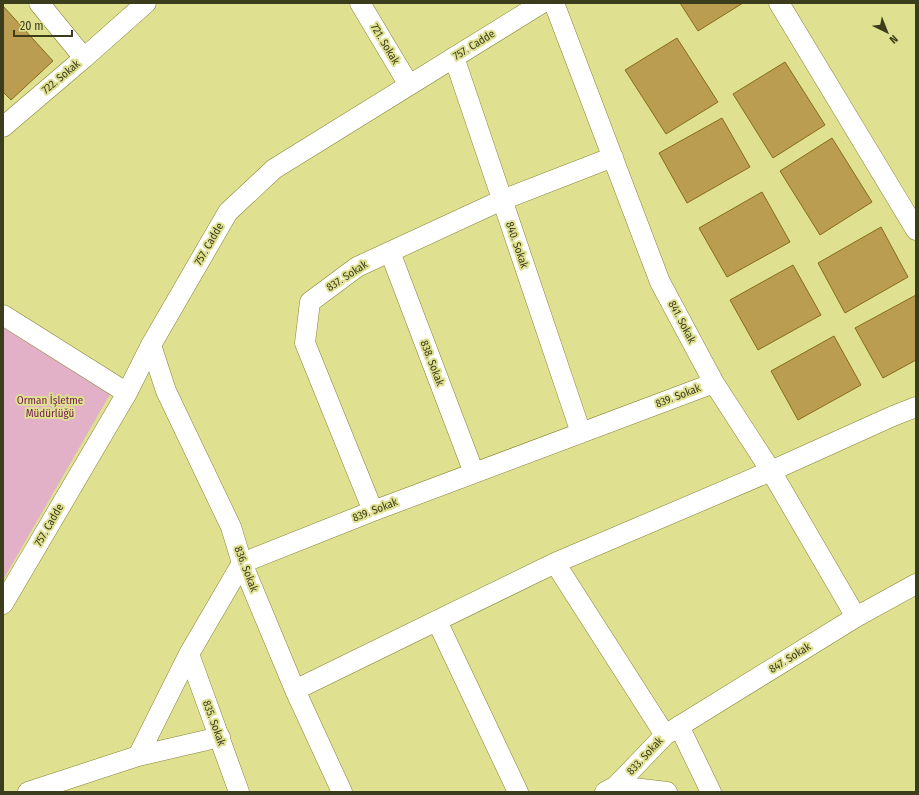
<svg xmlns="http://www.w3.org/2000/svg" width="919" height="795" viewBox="0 0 919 795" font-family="'Fira Sans Condensed',sans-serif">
  <rect width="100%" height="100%" fill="#dfe090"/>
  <path fill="#e2b0c7" d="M 3,320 L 112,391 L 3,580 Z"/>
  <path fill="#ba9d51" stroke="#876c19" d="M 680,3 L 743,3 L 698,31 Z
    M 3,6 L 53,61 L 11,100 L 3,92 Z
    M 677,38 L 718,102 L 666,134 L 625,70 Z
    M 785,62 L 825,125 L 773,158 L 733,94 Z
    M 722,118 L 750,167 L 687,203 L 659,153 Z
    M 832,138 L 872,202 L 820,235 L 780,171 Z
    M 762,192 L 790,242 L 727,277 L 699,228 Z
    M 881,227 L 908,277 L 845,313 L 818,263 Z
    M 793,265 L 821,315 L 758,350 L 730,300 Z
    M 916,295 L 916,360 L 883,378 L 855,328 Z
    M 834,336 L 861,385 L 798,420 L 771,371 Z"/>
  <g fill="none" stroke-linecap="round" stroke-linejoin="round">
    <g stroke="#848435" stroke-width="21">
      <path id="minor" d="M 360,3 L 409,85
        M 554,3 L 660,282 L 714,383 L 771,471 L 856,617
        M 779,3 L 916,230
        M 454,57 L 581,433
        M 84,58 L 146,3
        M 3,127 L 84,58 L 39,3
        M 390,252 L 474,473
        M 3,315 L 127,393
        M 151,345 L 166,391 L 231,527 L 242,563 L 295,690 L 342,792
        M 373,511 L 305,343 L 310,302 L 357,267 L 502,200 L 613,157
        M 555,563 L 665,735
        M 3,604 L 127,393 L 151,345 L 228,212 L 274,169 L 542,3
        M 437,621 L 518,792
        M 189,654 L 239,792
        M 295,690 L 555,563 L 771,471 L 893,416 L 916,407
        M 679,726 L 711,792
        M 138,756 L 189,654 L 242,563 L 373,511 L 714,383
        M 616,786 L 667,792
        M 28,792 L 138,756 L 220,737
        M 605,792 L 616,786 L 665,735 L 856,617 L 916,584"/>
    </g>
    <use href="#minor" stroke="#fff" stroke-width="20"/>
  </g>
  <g text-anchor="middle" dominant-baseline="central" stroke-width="4" stroke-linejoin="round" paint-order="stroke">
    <g font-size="11" fill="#3c3d1c" stroke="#dfe090">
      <text transform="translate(385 44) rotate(59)">721. Sokak</text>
      <text transform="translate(474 45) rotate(-32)">757. Cadde</text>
      <text transform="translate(61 77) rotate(-40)">722. Sokak</text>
      <text transform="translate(209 244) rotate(-60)">757. Cadde</text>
      <text transform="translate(517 245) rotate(71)">840. Sokak</text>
      <text transform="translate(347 276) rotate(-33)">837. Sokak</text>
      <text transform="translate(682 322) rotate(62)">841. Sokak</text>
      <text transform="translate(432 363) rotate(69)">838. Sokak</text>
      <text transform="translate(678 396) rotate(-21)">839. Sokak</text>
      <text transform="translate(375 510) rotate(-21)">839. Sokak</text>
      <text transform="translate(49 525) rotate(-60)">757. Cadde</text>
      <text transform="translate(246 569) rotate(69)">836. Sokak</text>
      <text transform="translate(790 658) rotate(-32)">847. Sokak</text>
      <text transform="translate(214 723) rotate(70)">835. Sokak</text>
      <text transform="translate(645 756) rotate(-47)">833. Sokak</text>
    </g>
    <g font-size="11" fill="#762051" stroke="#dfe090">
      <text x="50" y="400">Orman İşletme<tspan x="50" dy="13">Müdürlüğü</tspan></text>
    </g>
  </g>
  <rect width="919" height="795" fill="none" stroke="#3c3d1c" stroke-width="8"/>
  <g transform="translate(887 32) rotate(137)" stroke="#dfe090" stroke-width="3" paint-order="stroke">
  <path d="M0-3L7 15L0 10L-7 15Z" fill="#3c3d1c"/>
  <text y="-6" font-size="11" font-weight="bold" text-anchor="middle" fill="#3c3d1c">N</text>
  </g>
  <path d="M14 30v6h58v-6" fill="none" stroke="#3c3d1c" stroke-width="2"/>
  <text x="20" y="30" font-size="12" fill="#3c3d1c" stroke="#dfe090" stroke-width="3" paint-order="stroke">20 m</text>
</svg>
